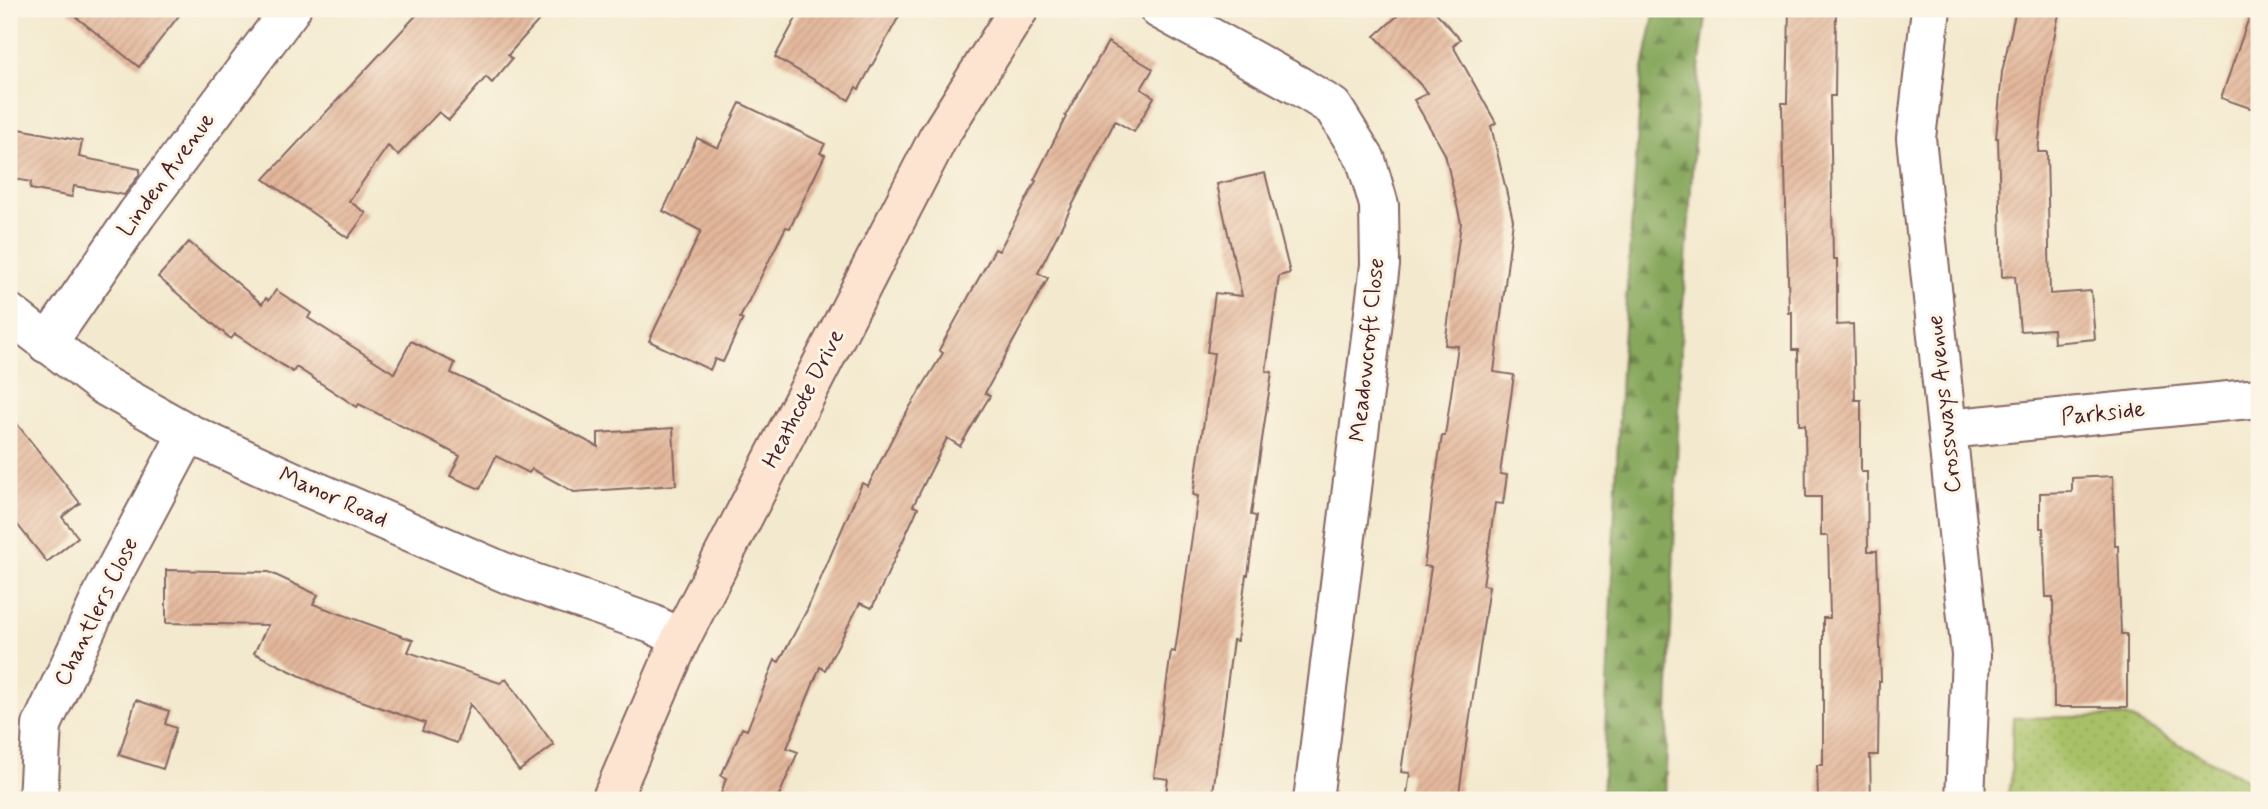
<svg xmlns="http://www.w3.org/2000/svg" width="2268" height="809" viewBox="0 0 2268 809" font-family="Mynerve,sans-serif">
  <defs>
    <pattern id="forest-firs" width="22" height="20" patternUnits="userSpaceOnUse" patternTransform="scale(1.75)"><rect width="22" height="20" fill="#86a75c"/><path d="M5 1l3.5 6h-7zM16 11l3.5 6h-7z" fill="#70874c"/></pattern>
    <pattern id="park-dots" width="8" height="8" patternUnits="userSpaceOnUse" patternTransform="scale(1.75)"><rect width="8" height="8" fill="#a8c167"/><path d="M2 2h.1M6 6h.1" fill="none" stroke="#92a55a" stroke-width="1.8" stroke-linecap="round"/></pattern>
    <pattern id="building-hatch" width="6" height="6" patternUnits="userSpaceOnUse" patternTransform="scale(1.75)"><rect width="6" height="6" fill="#e3b79b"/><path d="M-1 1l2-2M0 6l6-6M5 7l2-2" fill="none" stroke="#c49d86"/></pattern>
  </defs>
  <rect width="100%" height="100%" fill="#fcf5e5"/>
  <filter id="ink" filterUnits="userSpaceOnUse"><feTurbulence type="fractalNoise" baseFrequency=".0143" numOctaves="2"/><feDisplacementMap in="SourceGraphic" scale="14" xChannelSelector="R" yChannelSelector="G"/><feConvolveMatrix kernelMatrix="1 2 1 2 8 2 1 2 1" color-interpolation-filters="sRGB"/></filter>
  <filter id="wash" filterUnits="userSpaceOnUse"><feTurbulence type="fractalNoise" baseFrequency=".00686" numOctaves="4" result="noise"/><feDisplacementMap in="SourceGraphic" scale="28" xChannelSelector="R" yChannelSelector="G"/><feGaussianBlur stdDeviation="1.57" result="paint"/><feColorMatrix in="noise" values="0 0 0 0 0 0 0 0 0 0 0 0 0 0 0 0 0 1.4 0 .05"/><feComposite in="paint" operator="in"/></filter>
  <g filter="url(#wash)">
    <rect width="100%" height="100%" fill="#f3e9ce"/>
    <path fill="url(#forest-firs)" stroke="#686344" stroke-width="2" d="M 1655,9 L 1707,9 L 1699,70 L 1682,320 L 1665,800 L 1602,800 L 1621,371 L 1642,74 Z"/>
    <path fill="url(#park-dots)" stroke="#797049" stroke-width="2" d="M 2126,716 L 2259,786 L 2259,800 L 2006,800 L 2011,781 L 2013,718 Z"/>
    <g id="blocks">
      <path fill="url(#building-hatch)" d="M 66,9 L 184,9 L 139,67 Z
        M 422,9 L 549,9 L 508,55 L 512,59 L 492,83 L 486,77 L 449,120 L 439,112 L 398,155 L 388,146 L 349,201 L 366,213 L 348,238 L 264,179 Z
        M 801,9 L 903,9 L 859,89 L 856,87 L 849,100 L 775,57 Z
        M 1405,9 L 1433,9 L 1460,39 L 1453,46 L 1496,123 L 1491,126 L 1513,220 L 1494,372 L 1514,375 L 1500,474 L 1507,475 L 1503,504 L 1495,503 L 1483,585 L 1489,586 L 1458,800 L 1406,800 L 1410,773 L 1401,772 L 1431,567 L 1424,566 L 1433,494 L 1442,436 L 1445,436 L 1458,346 L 1445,345 L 1461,223 L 1445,154 L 1414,100 L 1428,93 L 1375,36 Z
        M 1789,9 L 1836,9 L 1835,96 L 1830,96 L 1833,259 L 1837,259 L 1837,325 L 1853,324 L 1855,400 L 1861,400 L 1861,472 L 1867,472 L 1868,551 L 1877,551 L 1881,681 L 1879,681 L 1878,755 L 1870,755 L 1871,800 L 1818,800 L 1817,765 L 1823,765 L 1823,618 L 1830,618 L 1828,536 L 1821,536 L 1821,497 L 1806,497 L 1805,425 L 1799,425 L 1798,350 L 1792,350 L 1792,312 L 1789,313 L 1785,169 L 1783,169 L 1782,103 L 1787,103 Z
        M 2016,9 L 2060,9 L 2046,77 L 2038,152 L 2047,152 L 2050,294 L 2091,291 L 2095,339 L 2054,343 L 2053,329 L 2020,331 L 2015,276 L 2002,277 L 1998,138 L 1996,138 L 2002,72 Z
        M 2252,9 L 2259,9 L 2259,111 L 2221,98 Z
        M 1108,42 L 1153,69 L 1141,89 L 1154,97 L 1134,132 L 1115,121 L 1038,273 L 1048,278 L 985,393 L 990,396 L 960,446 L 947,438 L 913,506 L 918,508 L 872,608 L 860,603 L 825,670 L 820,667 L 787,748 L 798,752 L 777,800 L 719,800 L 726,778 L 721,776 L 742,728 L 747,730 L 775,660 L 779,662 L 807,610 L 862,483 L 868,486 L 900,423 L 943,353 L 939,350 L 995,249 L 999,251 L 1036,181 L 1034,180 L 1066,117 L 1065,116 Z
        M 740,103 L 825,144 L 820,153 L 825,155 L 790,228 L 786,227 L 740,318 L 743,319 L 723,362 L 715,359 L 710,370 L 649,341 L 701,231 L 663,211 L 697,138 L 718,148 Z
        M 9,127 L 82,141 L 79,157 L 140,169 L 139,175 L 124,195 L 74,186 L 72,197 L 30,189 L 31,182 L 9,178 Z
        M 1265,173 L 1290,273 L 1279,276 L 1266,371 L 1272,372 L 1251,515 L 1256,516 L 1248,575 L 1246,575 L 1237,641 L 1233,640 L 1212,800 L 1165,800 L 1168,779 L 1154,777 L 1171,651 L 1175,652 L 1198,496 L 1193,495 L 1214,353 L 1207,352 L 1215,293 L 1242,296 L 1217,184 Z
        M 189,242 L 262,304 L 266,298 L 269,300 L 276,290 L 311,313 L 308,318 L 394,373 L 411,341 L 455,363 L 451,373 L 512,401 L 598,447 L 598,433 L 673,428 L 676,485 L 574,492 L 532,469 L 529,473 L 496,456 L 480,489 L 450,476 L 460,456 L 359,404 L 357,407 L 296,367 L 293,372 L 235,334 L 231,339 L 158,277 Z
        M 9,414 L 80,503 L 62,517 L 78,537 L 47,562 L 9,514 Z
        M 2113,476 L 2115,546 L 2118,546 L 2121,634 L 2127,634 L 2127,707 L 2054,707 L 2053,597 L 2046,597 L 2043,528 L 2040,528 L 2040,493 L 2072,492 L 2072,478 Z
        M 166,570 L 269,572 L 318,595 L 313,604 L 413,640 L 408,652 L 500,683 L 506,679 L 554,745 L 519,771 L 470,704 L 457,743 L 422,731 L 425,723 L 327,689 L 254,653 L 268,625 L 166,623 Z
        M 136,700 L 169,711 L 165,724 L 176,728 L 163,769 L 119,755 Z"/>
    </g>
  </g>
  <g filter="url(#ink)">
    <use href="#blocks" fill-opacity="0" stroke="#856664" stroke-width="2"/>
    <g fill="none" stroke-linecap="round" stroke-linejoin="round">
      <g stroke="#856664" stroke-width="42">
        <path id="street" d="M 1159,9 L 1299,86 L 1333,107 L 1366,160 L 1379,205 L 1380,265 L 1313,800
          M 1931,9 L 1916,138 L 1971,655 L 1965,800
          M 9,313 L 101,384 L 188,433 L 295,482 L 508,574 L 652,624 L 681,638
          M 47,344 L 137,214 L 291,9
          M 1947,429 L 2259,398
          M 38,800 L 42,725 L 104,591 L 188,433"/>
      </g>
      <g stroke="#856664" stroke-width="42">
        <path id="secondary" d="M 611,800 L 681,638 L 938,138 L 1019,9"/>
      </g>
      <use href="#street" stroke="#fff" stroke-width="38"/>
      <use href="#secondary" stroke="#fde4d1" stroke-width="38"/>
    </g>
  </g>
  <g text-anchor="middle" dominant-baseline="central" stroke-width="6" stroke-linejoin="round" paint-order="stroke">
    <g font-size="23" fill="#4a1f2b" stroke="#fcf5e5">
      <text transform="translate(167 175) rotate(-54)">Linden Avenue</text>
      <text transform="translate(1368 350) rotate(-84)">Meadowcroft Close</text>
      <text transform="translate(804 399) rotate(-63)">Heathcote Drive</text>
      <text transform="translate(1945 404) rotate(-96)">Crossways Avenue</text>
      <text transform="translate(2103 414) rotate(-6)">Parkside</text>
      <text transform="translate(333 498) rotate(24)">Manor Road</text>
      <text transform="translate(97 612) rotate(-64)">Chantlers Close</text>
    </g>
  </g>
  <rect width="2268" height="809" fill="none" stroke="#fcf5e5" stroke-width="35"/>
</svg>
